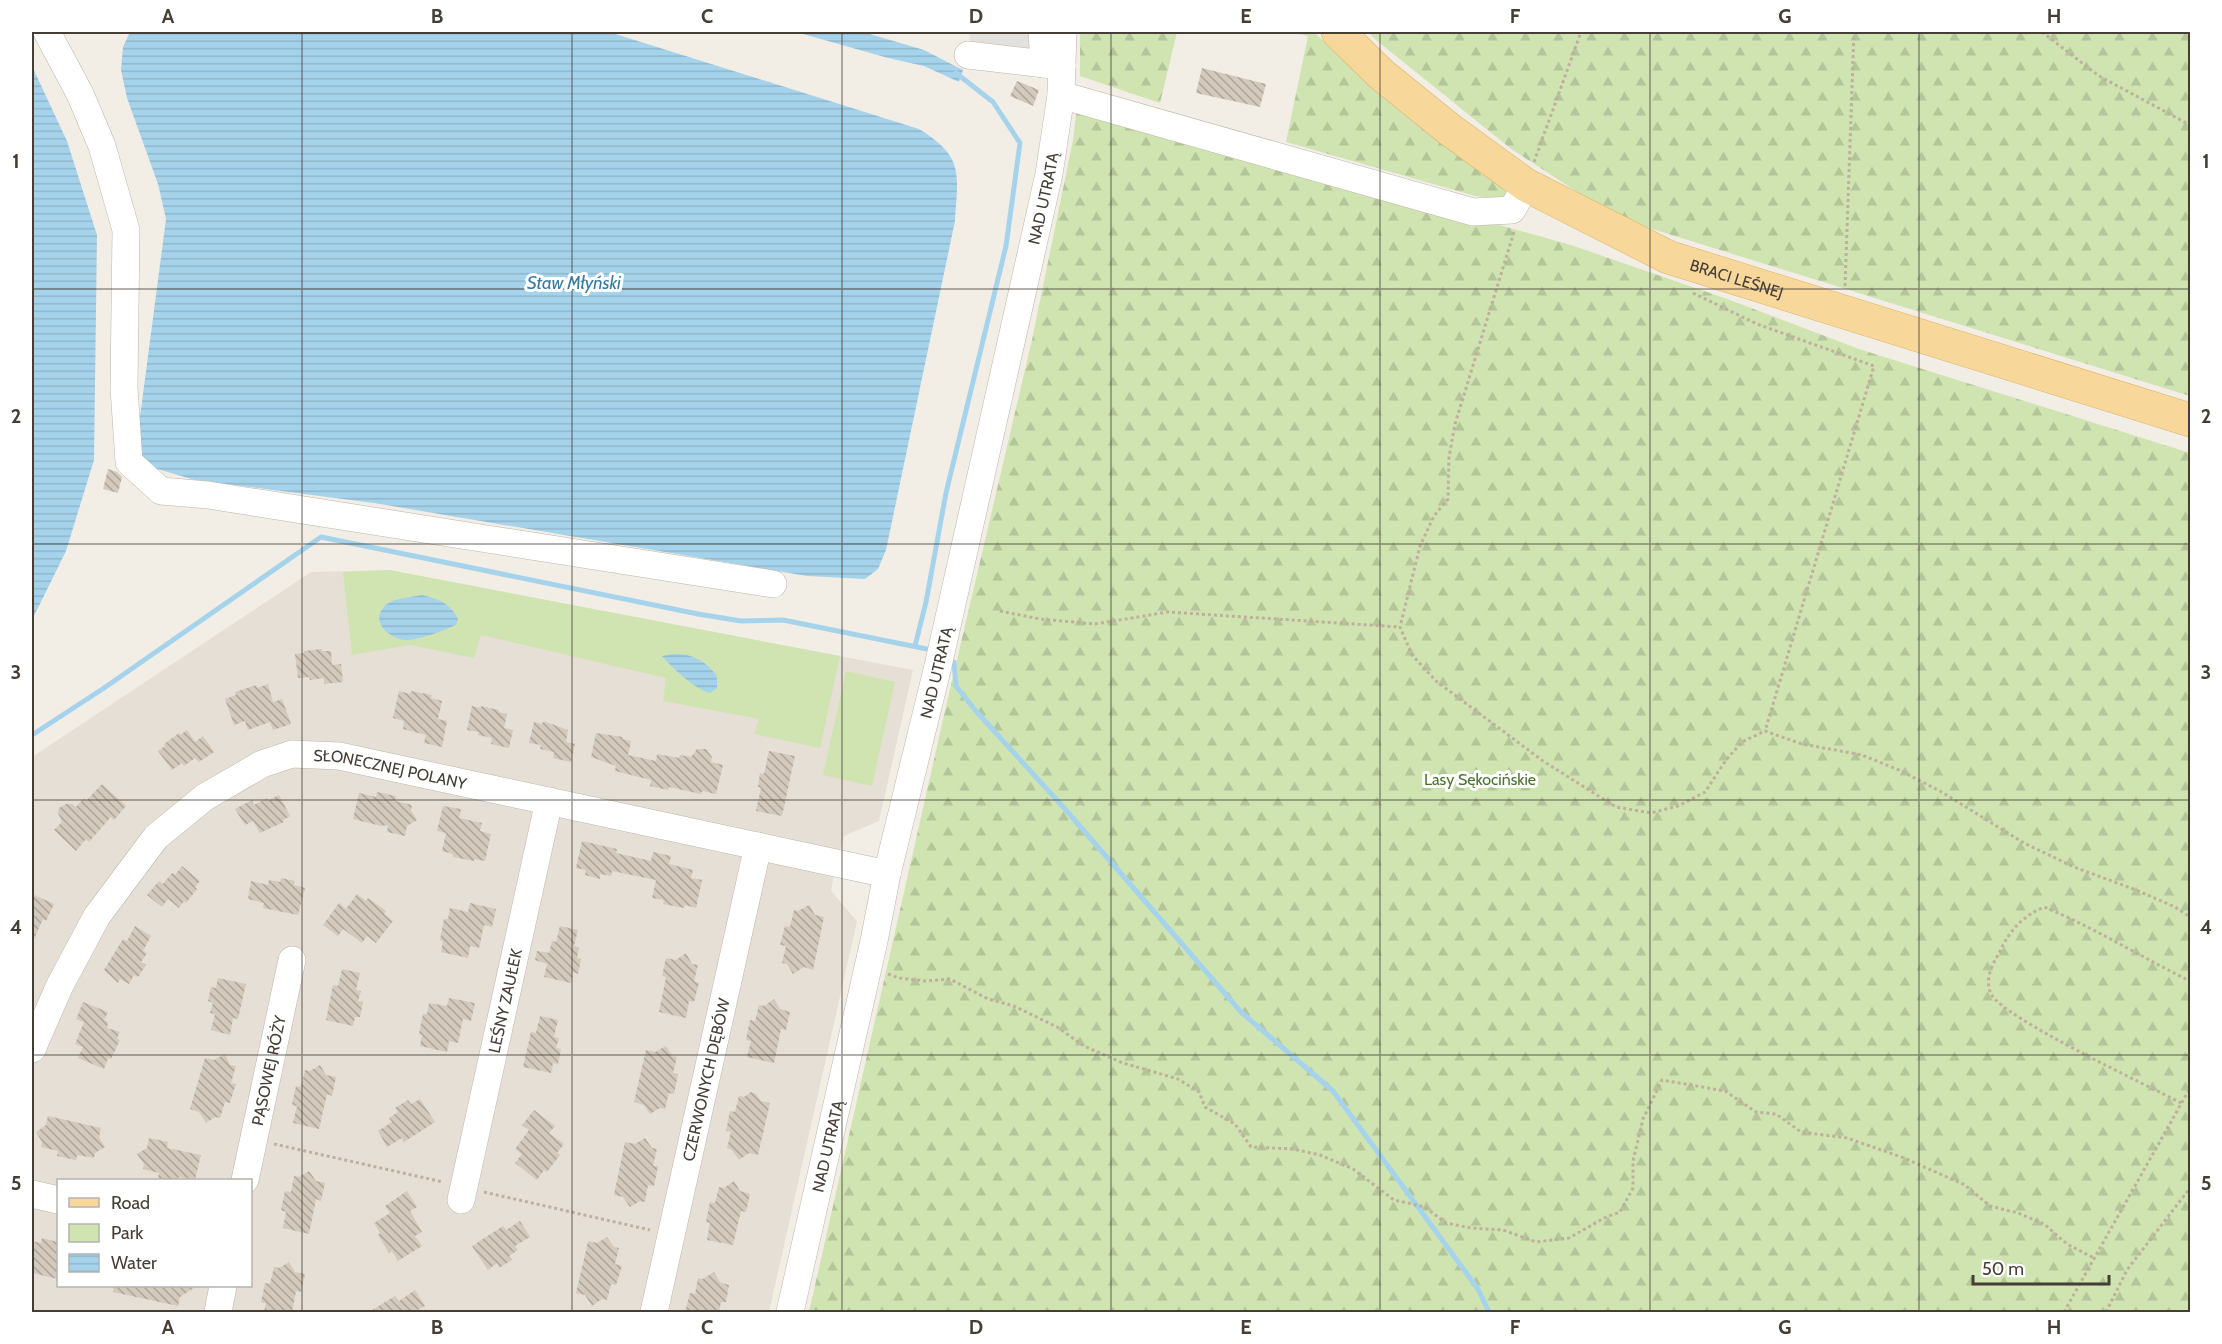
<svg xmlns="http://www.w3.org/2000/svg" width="2222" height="1344" viewBox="0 0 2222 1344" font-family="Cabin,sans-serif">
  <defs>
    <pattern id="forest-firs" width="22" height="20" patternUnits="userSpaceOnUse" patternTransform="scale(1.5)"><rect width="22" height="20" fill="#d0e4b1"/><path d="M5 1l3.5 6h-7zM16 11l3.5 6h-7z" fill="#b4c599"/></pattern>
    <pattern id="water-rules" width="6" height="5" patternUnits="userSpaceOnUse" patternTransform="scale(1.5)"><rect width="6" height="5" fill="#a6d3ec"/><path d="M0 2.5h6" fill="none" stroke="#90b6cb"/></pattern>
    <pattern id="building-back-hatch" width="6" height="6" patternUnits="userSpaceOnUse" patternTransform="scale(1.5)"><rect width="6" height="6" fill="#d3c9bd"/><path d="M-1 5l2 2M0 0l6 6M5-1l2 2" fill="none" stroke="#ada59a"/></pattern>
  </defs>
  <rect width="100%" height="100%" fill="#f2eee6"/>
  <path fill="#e6dfd5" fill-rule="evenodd" d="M 389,570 L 913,670 L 879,821 L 844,836 L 836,864 L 831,891 L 857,921 L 769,1312 L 32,1312 L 32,757 L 311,572 ZM 58,1180 L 250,1180 L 250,1286 L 58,1286 Z"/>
  <path fill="url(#forest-firs)" d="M 1080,32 L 1177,32 L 1160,103 L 1080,76 Z
    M 1290,32 L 1314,32 L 1361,77 L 1513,197 L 1499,199 L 1475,196 L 1286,142 L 1308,36 Z
    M 1368,32 L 2190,32 L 2190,396 L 1617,218 L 1510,148 L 1376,40 Z
    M 1077,107 L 1571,245 L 1730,300 L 1859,349 L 2190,453 L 2190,1312 L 809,1312 L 945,711 L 1032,340 L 1073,140 Z"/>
  <path fill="#d0e4b1" d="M 389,570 L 840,656 L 820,748 L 754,734 L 759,719 L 663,701 L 666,678 L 481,635 L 474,658 L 410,645 L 352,655 L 343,572 Z
    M 846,671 L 895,682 L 872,786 L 823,775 Z"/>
  <path fill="#e3e1de" d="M 970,32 L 1035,33 L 1035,57 L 969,46 Z"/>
  <path fill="url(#water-rules)" d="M 130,32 L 609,32 L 919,129 C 964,157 958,172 955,221 L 886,550 L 878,569 L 865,579 L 807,576 L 374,503 L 195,480 L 154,468 L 144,461 L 138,452 L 138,432 L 166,219 L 158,184 L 127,98 L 121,70 L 123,47 Z
    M 796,32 L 863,32 L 924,50 L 963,70 L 959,82 L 924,66 L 888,58 Z
    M 32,66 L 67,141 L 97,235 L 94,460 L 66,551 L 32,620 Z
    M 422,595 C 438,599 451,603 458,619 L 456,625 C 445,630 419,640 407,640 C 390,640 367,620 387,604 C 395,598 412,597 422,595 Z
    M 673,654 C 692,653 706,661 717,676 L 717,688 L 710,693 C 696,690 671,667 662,656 Z"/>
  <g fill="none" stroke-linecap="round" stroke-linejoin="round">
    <path stroke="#a6d3ec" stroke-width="5" d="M 915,646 L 926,602 L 946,493 L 1006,246 L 1020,143 L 993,102 L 956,73
      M 954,662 L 956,686 L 975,710 L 1065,809 L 1241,1012 L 1333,1091 L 1478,1289 L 1489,1312
      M 32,735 L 104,688 L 321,537 L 698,614 L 741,621 L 783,620 L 927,649"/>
  </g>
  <path fill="url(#building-back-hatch)" d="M 1202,68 L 1266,84 L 1260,107 L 1196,93 Z
    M 1017,81 L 1039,90 L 1033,106 L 1010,96 Z
    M 108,469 L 117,472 L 122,477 L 118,493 L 103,489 Z
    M 322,649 L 322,651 L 331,651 L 332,665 L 341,664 L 343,682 L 324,684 L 324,678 L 310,680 L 309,677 L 298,678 L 295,654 L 304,653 L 304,651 Z
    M 268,684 L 273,702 L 282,699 L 291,724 L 273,730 L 270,722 L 248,730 L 245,721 L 234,725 L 225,699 L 236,695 L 235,692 L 256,685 L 257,688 Z
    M 399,691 L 410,694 L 411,691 L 432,695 L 431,698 L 442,701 L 438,719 L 447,721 L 442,747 L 424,743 L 426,735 L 403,729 L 404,721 L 393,718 Z
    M 472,706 L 481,708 L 481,706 L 499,710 L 499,712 L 507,714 L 504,728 L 513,730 L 509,748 L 491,744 L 492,738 L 478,735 L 479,732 L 467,730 Z
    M 534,722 L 542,724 L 543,722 L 546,722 L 568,730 L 566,742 L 575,744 L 571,762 L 553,758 L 554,752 L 540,749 L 541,745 L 529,743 Z
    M 187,730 L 195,742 L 203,736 L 214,752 L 199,762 L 195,758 L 184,766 L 182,763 L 172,770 L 158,751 L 165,746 L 164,744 L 179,733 L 180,735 Z
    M 596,733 L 623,737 L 622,739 L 631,741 L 628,755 L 656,761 L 657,754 L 679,758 L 680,755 L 691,757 L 697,749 L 706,749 L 712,757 L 711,762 L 723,765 L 716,794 L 702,791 L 701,794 L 669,787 L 668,790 L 650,786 L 651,780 L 615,771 L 616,766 L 591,757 Z
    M 769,751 L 795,756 L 782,816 L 756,811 L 761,788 L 758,787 L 760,773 L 764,774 Z
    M 102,784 L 126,806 L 114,820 L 111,817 L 89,842 L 86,839 L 76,851 L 54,830 L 62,822 L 58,813 L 59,808 L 66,804 L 72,804 L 76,807 L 84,798 L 86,801 Z
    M 377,792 L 396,796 L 395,801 L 412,805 L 411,810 L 417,820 L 407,826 L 405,836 L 387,832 L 388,825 L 381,826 L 353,819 L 359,793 L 376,797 Z
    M 279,795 L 290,816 L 283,820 L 284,822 L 260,833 L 253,821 L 245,825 L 235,809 L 252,800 L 254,805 L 267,798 L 268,801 Z
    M 443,806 L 461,809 L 459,818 L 482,823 L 480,831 L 491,834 L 485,861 L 474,859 L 474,861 L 453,857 L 453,854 L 442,851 L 446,833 L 437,831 Z
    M 582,841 L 617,849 L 616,853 L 651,861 L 653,852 L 671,856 L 669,864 L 693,870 L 691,878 L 702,880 L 696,908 L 685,905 L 684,908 L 663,904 L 664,900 L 652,898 L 656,880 L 612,871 L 611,876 L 600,874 L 600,879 L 585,875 L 586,870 L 576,868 Z
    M 182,866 L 200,881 L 195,887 L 197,889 L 186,903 L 184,901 L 179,908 L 168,899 L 162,907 L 147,895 L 159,881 L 163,884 L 172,873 L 175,875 Z
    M 281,878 L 295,881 L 294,885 L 305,888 L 298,915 L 263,908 L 264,903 L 248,899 L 251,881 L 268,885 L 269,880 L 280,882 Z
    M 32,894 L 54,904 L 46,921 L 43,919 L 32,944 Z
    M 357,894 L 366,901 L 368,898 L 386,911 L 384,914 L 393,921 L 376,943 L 367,936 L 362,943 L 343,929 L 338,936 L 323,925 L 339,903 L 346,909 Z
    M 470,903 L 496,909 L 492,927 L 484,925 L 479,948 L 470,946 L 468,958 L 441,952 L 443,941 L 440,940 L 444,919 L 448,919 L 450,908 L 468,912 Z
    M 809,905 L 815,915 L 824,917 L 813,970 L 804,967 L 793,974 L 787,964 L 782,963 L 786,946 L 780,945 L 785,926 L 790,927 L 794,910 L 798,911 Z
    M 135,926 L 151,936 L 143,951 L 147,953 L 141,962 L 146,965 L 138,977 L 134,975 L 129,984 L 120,979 L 118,983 L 104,970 L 123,939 L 127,941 Z
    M 560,926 L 578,930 L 574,946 L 579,948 L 577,958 L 581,959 L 578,974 L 573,972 L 571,983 L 544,977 L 547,964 L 535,960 L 537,951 L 549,953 L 552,941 L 556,942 Z
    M 686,953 L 692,964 L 698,965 L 694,981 L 699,983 L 694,1002 L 689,1001 L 686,1018 L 659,1012 L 666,977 L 662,976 L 666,958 L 676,960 Z
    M 342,969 L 360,973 L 356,990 L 361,991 L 358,1001 L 363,1002 L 360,1017 L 355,1017 L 353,1026 L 326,1020 L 333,985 L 338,986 Z
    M 218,978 L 246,984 L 238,1019 L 233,1018 L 230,1035 L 211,1030 L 215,1014 L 210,1013 L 213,1003 L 208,1001 L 211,987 L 216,988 Z
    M 449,998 L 475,1003 L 471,1021 L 463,1019 L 458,1043 L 449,1041 L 447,1052 L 420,1046 L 422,1035 L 419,1034 L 423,1014 L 427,1014 L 429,1003 L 447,1006 Z
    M 774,999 L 780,1009 L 790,1012 L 786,1030 L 781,1029 L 774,1063 L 747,1057 L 751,1041 L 746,1040 L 750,1020 L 755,1021 L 759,1005 L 764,1006 Z
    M 83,1002 L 108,1012 L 104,1020 L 108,1022 L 107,1028 L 120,1032 L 117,1038 L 120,1040 L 111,1059 L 108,1058 L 104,1069 L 78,1058 L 83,1047 L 75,1044 L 84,1022 L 76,1019 Z
    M 540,1016 L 558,1020 L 554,1037 L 559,1038 L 556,1048 L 561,1049 L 558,1064 L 553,1063 L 551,1073 L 523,1067 L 531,1032 L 536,1033 Z
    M 666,1046 L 672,1056 L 677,1057 L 673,1073 L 678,1074 L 674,1094 L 669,1093 L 665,1109 L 660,1108 L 650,1114 L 644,1105 L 634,1102 L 646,1050 L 655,1052 Z
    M 225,1054 L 230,1065 L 236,1066 L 231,1083 L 236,1084 L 233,1093 L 230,1103 L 225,1102 L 220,1118 L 215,1117 L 206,1123 L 199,1112 L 190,1109 L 205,1058 L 214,1060 Z
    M 320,1065 L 326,1075 L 336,1077 L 332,1096 L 327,1094 L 319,1129 L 293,1123 L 297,1106 L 292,1105 L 296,1086 L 301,1087 L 305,1070 L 310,1071 Z
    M 751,1092 L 756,1094 L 761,1101 L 770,1103 L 758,1155 L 749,1153 L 739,1160 L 732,1150 L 727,1148 L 731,1132 L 726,1131 L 730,1111 L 735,1112 L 739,1096 L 744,1097 Z
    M 420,1099 L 435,1122 L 404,1142 L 402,1138 L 387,1147 L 378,1131 L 392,1122 L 389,1118 L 398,1112 L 395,1108 L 408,1100 L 411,1104 Z
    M 534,1110 L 555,1126 L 549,1133 L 564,1144 L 557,1153 L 560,1155 L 547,1172 L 544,1170 L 537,1180 L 515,1163 L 522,1154 L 515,1149 L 529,1130 L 522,1125 Z
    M 48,1116 L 101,1128 L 99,1137 L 105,1147 L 95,1153 L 94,1158 L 77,1155 L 76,1160 L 57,1156 L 58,1151 L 41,1147 L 42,1142 L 36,1132 L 46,1125 Z
    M 149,1138 L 168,1142 L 167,1148 L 201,1155 L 195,1180 L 179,1177 L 178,1180 L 170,1180 L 158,1178 L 159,1173 L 143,1169 L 144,1164 L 137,1154 L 147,1148 Z
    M 645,1138 L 652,1148 L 657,1149 L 653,1166 L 658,1166 L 654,1186 L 648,1185 L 645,1202 L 640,1201 L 630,1207 L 623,1197 L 614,1195 L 625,1142 L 635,1144 Z
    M 309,1171 L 316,1181 L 325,1183 L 321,1201 L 316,1199 L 309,1234 L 283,1228 L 286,1212 L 281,1210 L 285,1191 L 291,1192 L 294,1176 L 299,1177 Z
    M 734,1181 L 740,1191 L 750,1194 L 746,1212 L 741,1211 L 733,1245 L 707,1240 L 710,1223 L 706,1222 L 710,1202 L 715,1203 L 719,1187 L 724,1188 Z
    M 407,1191 L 417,1207 L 410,1211 L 422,1232 L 415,1236 L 422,1246 L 398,1261 L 392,1251 L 389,1253 L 378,1235 L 380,1233 L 374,1223 L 390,1213 L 385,1206 Z
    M 520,1221 L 530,1237 L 515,1246 L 518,1250 L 509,1256 L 512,1260 L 499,1268 L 497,1263 L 488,1270 L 472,1246 L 503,1226 L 506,1230 Z
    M 607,1237 L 614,1247 L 619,1248 L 615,1264 L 622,1266 L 616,1285 L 611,1284 L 607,1300 L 602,1299 L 592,1306 L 585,1295 L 576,1293 L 584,1259 L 588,1241 L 597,1243 Z
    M 42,1238 L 58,1242 L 58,1279 L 32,1273 L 32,1241 L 41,1243 Z
    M 289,1262 L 295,1272 L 305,1274 L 301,1292 L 296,1291 L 292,1312 L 264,1312 L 266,1303 L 261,1302 L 265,1283 L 270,1284 L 274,1267 L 279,1268 Z
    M 714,1272 L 720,1282 L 729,1285 L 726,1302 L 721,1302 L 719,1312 L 685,1312 L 690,1293 L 695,1294 L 698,1278 L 703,1279 Z
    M 114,1286 L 197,1286 L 180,1297 L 178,1306 L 113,1292 Z
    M 415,1290 L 425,1306 L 414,1312 L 369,1312 L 395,1296 L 399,1301 Z"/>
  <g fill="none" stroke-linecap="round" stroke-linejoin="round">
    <g stroke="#bdb5aa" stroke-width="28">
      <g id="minor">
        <path d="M 47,32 L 80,94 L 102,146 L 126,230 L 124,388 L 129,462 L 161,491 L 208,495 L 773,584"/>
        <path d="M 1042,32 L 1044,64"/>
        <path d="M 968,55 L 1062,66"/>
        <path d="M 1061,95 L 1473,212 L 1512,210 L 1526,185"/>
        <path id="s1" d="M 32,1049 L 60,985 L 97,916 L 156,837 L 205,797 L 262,764 L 292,754 L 339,756 L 887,874"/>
        <path id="s2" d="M 245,1180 L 292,960"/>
        <path d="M 32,1194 L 58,1200"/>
        <path id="s3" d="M 461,1200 L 549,801"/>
        <path d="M 218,1312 L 223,1286"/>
        <path id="s4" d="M 654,1312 L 758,846"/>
        <path id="s5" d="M 790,1312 L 874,941 L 887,874 L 938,666 L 1049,174 L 1061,95 L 1063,32"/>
      </g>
    </g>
    <g stroke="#dcb36a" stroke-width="34">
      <g id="major">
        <path id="s6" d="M 1338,32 L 1381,74 L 1449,129 L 1526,185 L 1668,257 L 2190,420"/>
      </g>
    </g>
    <path stroke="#beb09c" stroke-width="3" stroke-dasharray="3 3" stroke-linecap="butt" d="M 2042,32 L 2099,76 L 2190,125
      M 1534,162 L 1581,32
      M 1514,232 L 1455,424 L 1449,457 L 1448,499 L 1434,516 L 1420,546 L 1400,627 L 1412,655 L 1436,681 L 1543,761 L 1616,807 L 1651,813 L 1678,806 L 1705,792 L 1726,760 L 1742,742 L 1765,731 L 1802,744 L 1862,755 L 1899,770 L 1940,791 L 2024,843 L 2074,867 L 2136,890 L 2175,907 L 2190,917
      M 1845,286 L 1854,32
      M 1693,293 L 1757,324 L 1874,366 L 1765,731
      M 1000,611 L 1040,619 L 1095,624 L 1168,612 L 1400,627
      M 888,974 L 899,978 L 926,981 L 950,979 L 988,999 L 1014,1006 L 1057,1027 L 1084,1046 L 1123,1063 L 1178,1079 L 1199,1092 L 1205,1107 L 1235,1124 L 1251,1147 L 1293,1149 L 1320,1155 L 1353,1169 L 1394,1200 L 1425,1207 L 1446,1223 L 1471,1228 L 1503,1230 L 1536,1242 L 1569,1238 L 1606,1217 L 1620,1212 L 1633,1188 L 1633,1161 L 1643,1119 L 1662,1080 L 1725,1091 L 1756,1112 L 1776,1114 L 1801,1132 L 1847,1138 L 1904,1158 L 1965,1185 L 1990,1206 L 2018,1213 L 2044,1224 L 2067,1244 L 2094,1258
      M 2181,1103 C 2149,1086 2003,1018 1991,994 C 1984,978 1993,964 2000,951 C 2010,930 2023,916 2044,907 C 2095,928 2141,957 2190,981
      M 274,1144 L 443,1182
      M 484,1192 L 650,1230
      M 2064,1312 L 2190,1088
      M 2106,1312 L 2127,1270 L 2190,1188"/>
    <use href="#minor" stroke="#fff" stroke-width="27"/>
    <use href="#major" stroke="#f8d79a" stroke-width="33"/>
  </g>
  <path fill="none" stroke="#453e36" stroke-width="1.5" stroke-opacity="0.55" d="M 302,32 L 302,1312M 572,32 L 572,1312M 842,32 L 842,1312M 1111,32 L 1111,1312M 1380,32 L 1380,1312M 1650,32 L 1650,1312M 1919,32 L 1919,1312M 32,289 L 2190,289M 32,544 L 2190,544M 32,800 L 2190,800M 32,1055 L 2190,1055"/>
  <g text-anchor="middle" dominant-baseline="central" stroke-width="6" stroke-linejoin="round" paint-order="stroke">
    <g font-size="16" fill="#453e36" stroke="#fff">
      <text stroke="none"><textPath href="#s5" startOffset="1142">NAD UTRATĄ</textPath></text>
      <text stroke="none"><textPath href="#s6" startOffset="474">BRACI LEŚNEJ</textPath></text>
      <text stroke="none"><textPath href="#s5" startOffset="656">NAD UTRATĄ</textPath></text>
      <text stroke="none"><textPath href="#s1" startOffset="507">SŁONECZNEJ POLANY</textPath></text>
      <text stroke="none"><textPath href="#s3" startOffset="204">LEŚNY ZAUŁEK</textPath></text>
      <text stroke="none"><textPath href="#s2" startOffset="112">PĄSOWEJ RÓŻY</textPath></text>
      <text stroke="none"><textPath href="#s4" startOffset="238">CZERWONYCH DĘBÓW</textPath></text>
      <text stroke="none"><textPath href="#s5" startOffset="170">NAD UTRATĄ</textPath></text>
    </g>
    <g font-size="16" fill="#4c732d" stroke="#fff">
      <text x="1480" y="779">Lasy Sękocińskie</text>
    </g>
    <g font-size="18" font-style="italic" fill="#347aa2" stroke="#fff">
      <text x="574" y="283">Staw Młyński</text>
    </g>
  </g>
  <rect width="2222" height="1344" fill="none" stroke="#ffffff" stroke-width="66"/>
  <rect x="57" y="1179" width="195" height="108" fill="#ffffff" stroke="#b5b2af" stroke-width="1.5"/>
  <rect x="69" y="1198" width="30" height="9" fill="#f8d79a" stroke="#b5b2af" stroke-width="1.5"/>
  <text x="111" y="1209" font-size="18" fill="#453e36">Road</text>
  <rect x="69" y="1224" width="30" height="18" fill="#d0e4b1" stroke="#b5b2af" stroke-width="1.5"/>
  <text x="111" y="1239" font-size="18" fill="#453e36">Park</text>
  <rect x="69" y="1254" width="30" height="18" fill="url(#water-rules)" stroke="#b5b2af" stroke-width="1.5"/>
  <text x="111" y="1269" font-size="18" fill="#453e36">Water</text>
  <path d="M1973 1275v9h136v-9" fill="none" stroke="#453e36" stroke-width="3"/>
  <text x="1982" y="1275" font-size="18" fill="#453e36" stroke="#ffffff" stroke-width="4.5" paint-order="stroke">50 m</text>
  <rect x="33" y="33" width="2156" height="1278" fill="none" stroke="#453e36" stroke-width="2"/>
  <g font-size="20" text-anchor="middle" font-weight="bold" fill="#453e36">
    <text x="168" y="23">A</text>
    <text x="437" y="23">B</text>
    <text x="707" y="23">C</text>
    <text x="976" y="23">D</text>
    <text x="1246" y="23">E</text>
    <text x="1515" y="23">F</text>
    <text x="1785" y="23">G</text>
    <text x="2054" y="23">H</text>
    <text x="16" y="168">1</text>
    <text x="2206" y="168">1</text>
    <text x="16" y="423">2</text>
    <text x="2206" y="423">2</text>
    <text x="16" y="679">3</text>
    <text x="2206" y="679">3</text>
    <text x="16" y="934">4</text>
    <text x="2206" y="934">4</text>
    <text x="16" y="1190">5</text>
    <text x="2206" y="1190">5</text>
    <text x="168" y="1334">A</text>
    <text x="437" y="1334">B</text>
    <text x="707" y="1334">C</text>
    <text x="976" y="1334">D</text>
    <text x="1246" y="1334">E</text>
    <text x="1515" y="1334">F</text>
    <text x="1785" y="1334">G</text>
    <text x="2054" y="1334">H</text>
  </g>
</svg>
